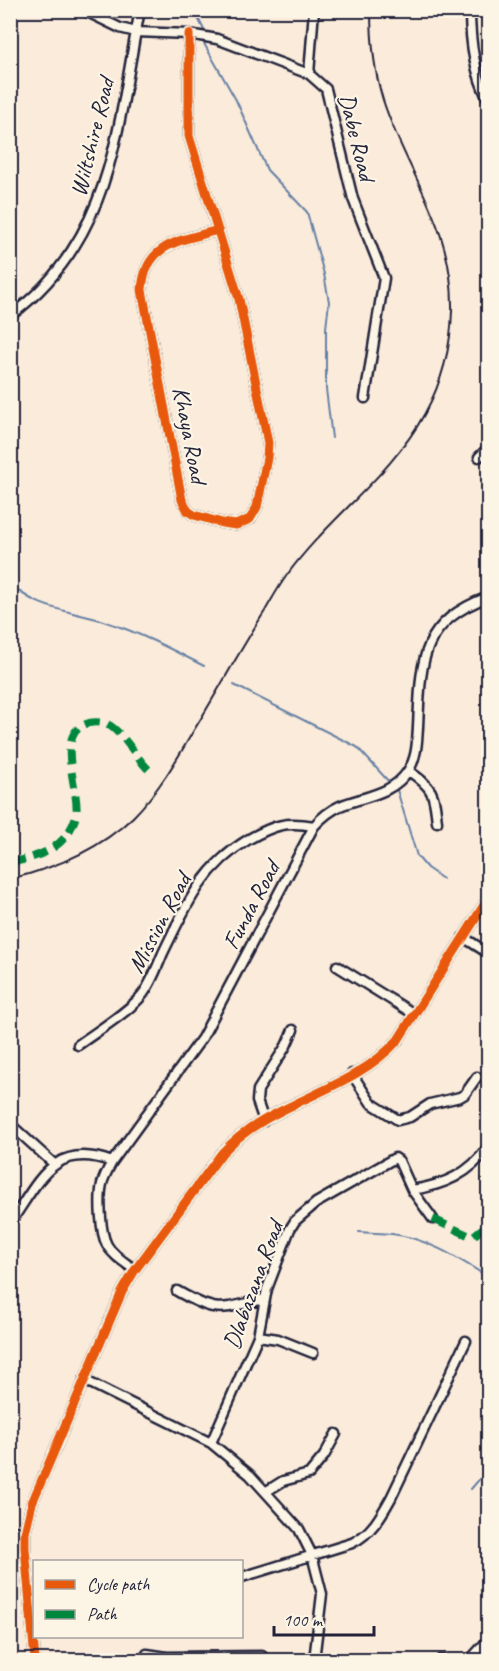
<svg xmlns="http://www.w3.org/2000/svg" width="499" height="1671" viewBox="0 0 499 1671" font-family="Caveat,sans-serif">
  <rect width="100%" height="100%" fill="#fbebda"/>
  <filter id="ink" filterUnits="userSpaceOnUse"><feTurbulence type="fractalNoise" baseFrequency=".0167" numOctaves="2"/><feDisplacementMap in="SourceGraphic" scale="12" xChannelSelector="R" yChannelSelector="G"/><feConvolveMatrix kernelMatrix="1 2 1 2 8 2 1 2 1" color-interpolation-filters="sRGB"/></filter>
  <g filter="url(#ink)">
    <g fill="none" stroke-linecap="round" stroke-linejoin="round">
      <path stroke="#6681a6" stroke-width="2" d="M 194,10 L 204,30
        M 202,40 L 236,100 L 267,170 L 307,212 L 324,274 L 329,302 L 326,328 L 326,389 L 332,438
        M 10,582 C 32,609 72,611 103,621 C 138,632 171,649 204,666
        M 234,685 L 357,747 L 390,783
        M 397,790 L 417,856 L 427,868 L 443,879
        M 359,1232 C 370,1233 381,1233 392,1234 C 427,1238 459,1259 488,1277
        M 471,1489 L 488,1469"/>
      <g stroke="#22223b" stroke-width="13">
        <path id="minor" d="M 83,10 L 120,28 L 136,32 L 189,34 L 217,39 L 309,74 L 326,89 L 353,199 L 384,278 L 365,398
          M 470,10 C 470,41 474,72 488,99
          M 189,34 L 189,136 L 239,299 L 268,443 L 267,458 L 257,507 L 250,519 L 236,525 L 222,523 L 194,515 L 188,511 L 182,500 L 142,290 C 145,243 180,241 218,230
          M 309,74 L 314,10
          M 10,316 C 114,239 117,126 140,10
          M 479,457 L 488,448
          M 409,771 C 433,788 434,792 437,822
          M 463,937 L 488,953
          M 337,966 L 414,1014
          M 78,1045 C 96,1032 130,1011 143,994 C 152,982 157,967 163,953 C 186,906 202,867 249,839 C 274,825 286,821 314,826
          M 352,1074 L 371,1103 L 398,1120 L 410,1117 L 430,1104 L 460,1097 L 465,1094 L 477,1077
          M 264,1121 L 257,1101 L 258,1090 L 286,1046 L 293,1030
          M 10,1124 L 54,1164
          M 412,1190 C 444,1185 470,1174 488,1147
          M 10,1223 C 39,1182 53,1140 112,1162
          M 135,1270 C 126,1263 113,1256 107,1245 C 100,1233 99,1197 102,1184 C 104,1176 108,1169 112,1162 L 202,1038 L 314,826 C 322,817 329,811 340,806 C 364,796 392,795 408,771 C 417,758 417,742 418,727 C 421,662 419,623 488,597
          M 177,1291 C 219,1315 220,1309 264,1299
          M 258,1336 L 278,1339 L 313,1353
          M 84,1380 L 211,1443 L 250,1475 L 299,1529 L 312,1555 L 322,1594 L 314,1660
          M 211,1443 L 258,1336 L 267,1289 L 290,1229 L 295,1221 L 316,1203 L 395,1158 L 399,1161 L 412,1190 L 433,1219
          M 267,1491 L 283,1481 L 309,1474 L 324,1456 L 336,1434
          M 10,1530 L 25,1533
          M 242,1577 L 352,1543 C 371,1534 381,1516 391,1498 L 466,1341
          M 147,1654 L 167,1657 L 262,1656
          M 35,1660 L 25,1548 L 25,1533 L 32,1503 L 122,1292 L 135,1270 L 222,1153 C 269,1101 351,1093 398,1040 L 488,899
          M 440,1660 L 444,1660
          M 470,1660 L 488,1640"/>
      </g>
      <use href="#minor" stroke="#fcf5e5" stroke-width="8"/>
      <path stroke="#22223b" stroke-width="2" d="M 10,879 C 56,868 99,850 133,817 C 158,792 176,761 194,730 C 218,691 240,650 265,611 C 272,599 279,586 287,575 C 329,517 391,476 425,413 C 442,382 451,346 452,311 C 454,225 407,175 383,100 C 374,71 371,41 371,10"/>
      <path stroke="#00873e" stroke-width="8" stroke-dasharray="15 8" stroke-linecap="butt" d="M 10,863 C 39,856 64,850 75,819 C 84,796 50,733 89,723 C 94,722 101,722 107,724 C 123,732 136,758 150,771
        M 433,1219 L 472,1237 L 488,1224"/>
      <g stroke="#fcf5e5" stroke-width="13">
        <path id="cycleway" d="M 189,34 L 189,136 L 239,299 L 268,443 L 267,458 L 257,507 L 250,519 L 236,525 L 222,523 L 194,515 L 188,511 L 182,500 L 142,290 C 145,243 180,241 218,230
          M 35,1660 L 25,1548 L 25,1533 L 32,1503 L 122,1292 L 135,1270 L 222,1153 C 269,1101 351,1093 398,1040 L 488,899"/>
      </g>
      <use href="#cycleway" stroke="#e8590c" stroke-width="9"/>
    </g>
  </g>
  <g text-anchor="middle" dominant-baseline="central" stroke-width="4.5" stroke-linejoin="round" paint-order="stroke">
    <g font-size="24" fill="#22223b" stroke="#fcf5e5">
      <text transform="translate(92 137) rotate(-76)">Wiltshire Road</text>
      <text transform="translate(357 137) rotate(76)">Dabe Road</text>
      <text transform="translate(190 435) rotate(79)">Khaya Road</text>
      <text transform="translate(251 905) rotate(-62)">Funda Road</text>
      <text transform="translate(159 923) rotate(-62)">Mission Road</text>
      <text transform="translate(253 1285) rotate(-70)">Dlabazana Road</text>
    </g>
  </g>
  <rect width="499" height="1671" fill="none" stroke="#fcf5e5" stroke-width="36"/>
  <rect x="18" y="18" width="463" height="1635" fill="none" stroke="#22223b" stroke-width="2" filter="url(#ink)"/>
  <rect x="33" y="1560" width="210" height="78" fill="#fcf5e5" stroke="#a5a1a1" stroke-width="1.5"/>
  <rect x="45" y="1580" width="30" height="9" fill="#e8590c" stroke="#a5a1a1" stroke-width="1.5"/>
  <text x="87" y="1590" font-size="18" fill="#22223b">Cycle path</text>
  <rect x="45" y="1610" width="30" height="9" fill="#00873e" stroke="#a5a1a1" stroke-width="1.5"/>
  <text x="87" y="1620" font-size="18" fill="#22223b">Path</text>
  <path d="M274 1626v9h100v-9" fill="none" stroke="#22223b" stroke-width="3"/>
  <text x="283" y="1626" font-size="18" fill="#22223b" stroke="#fcf5e5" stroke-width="4.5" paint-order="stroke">100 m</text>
</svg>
